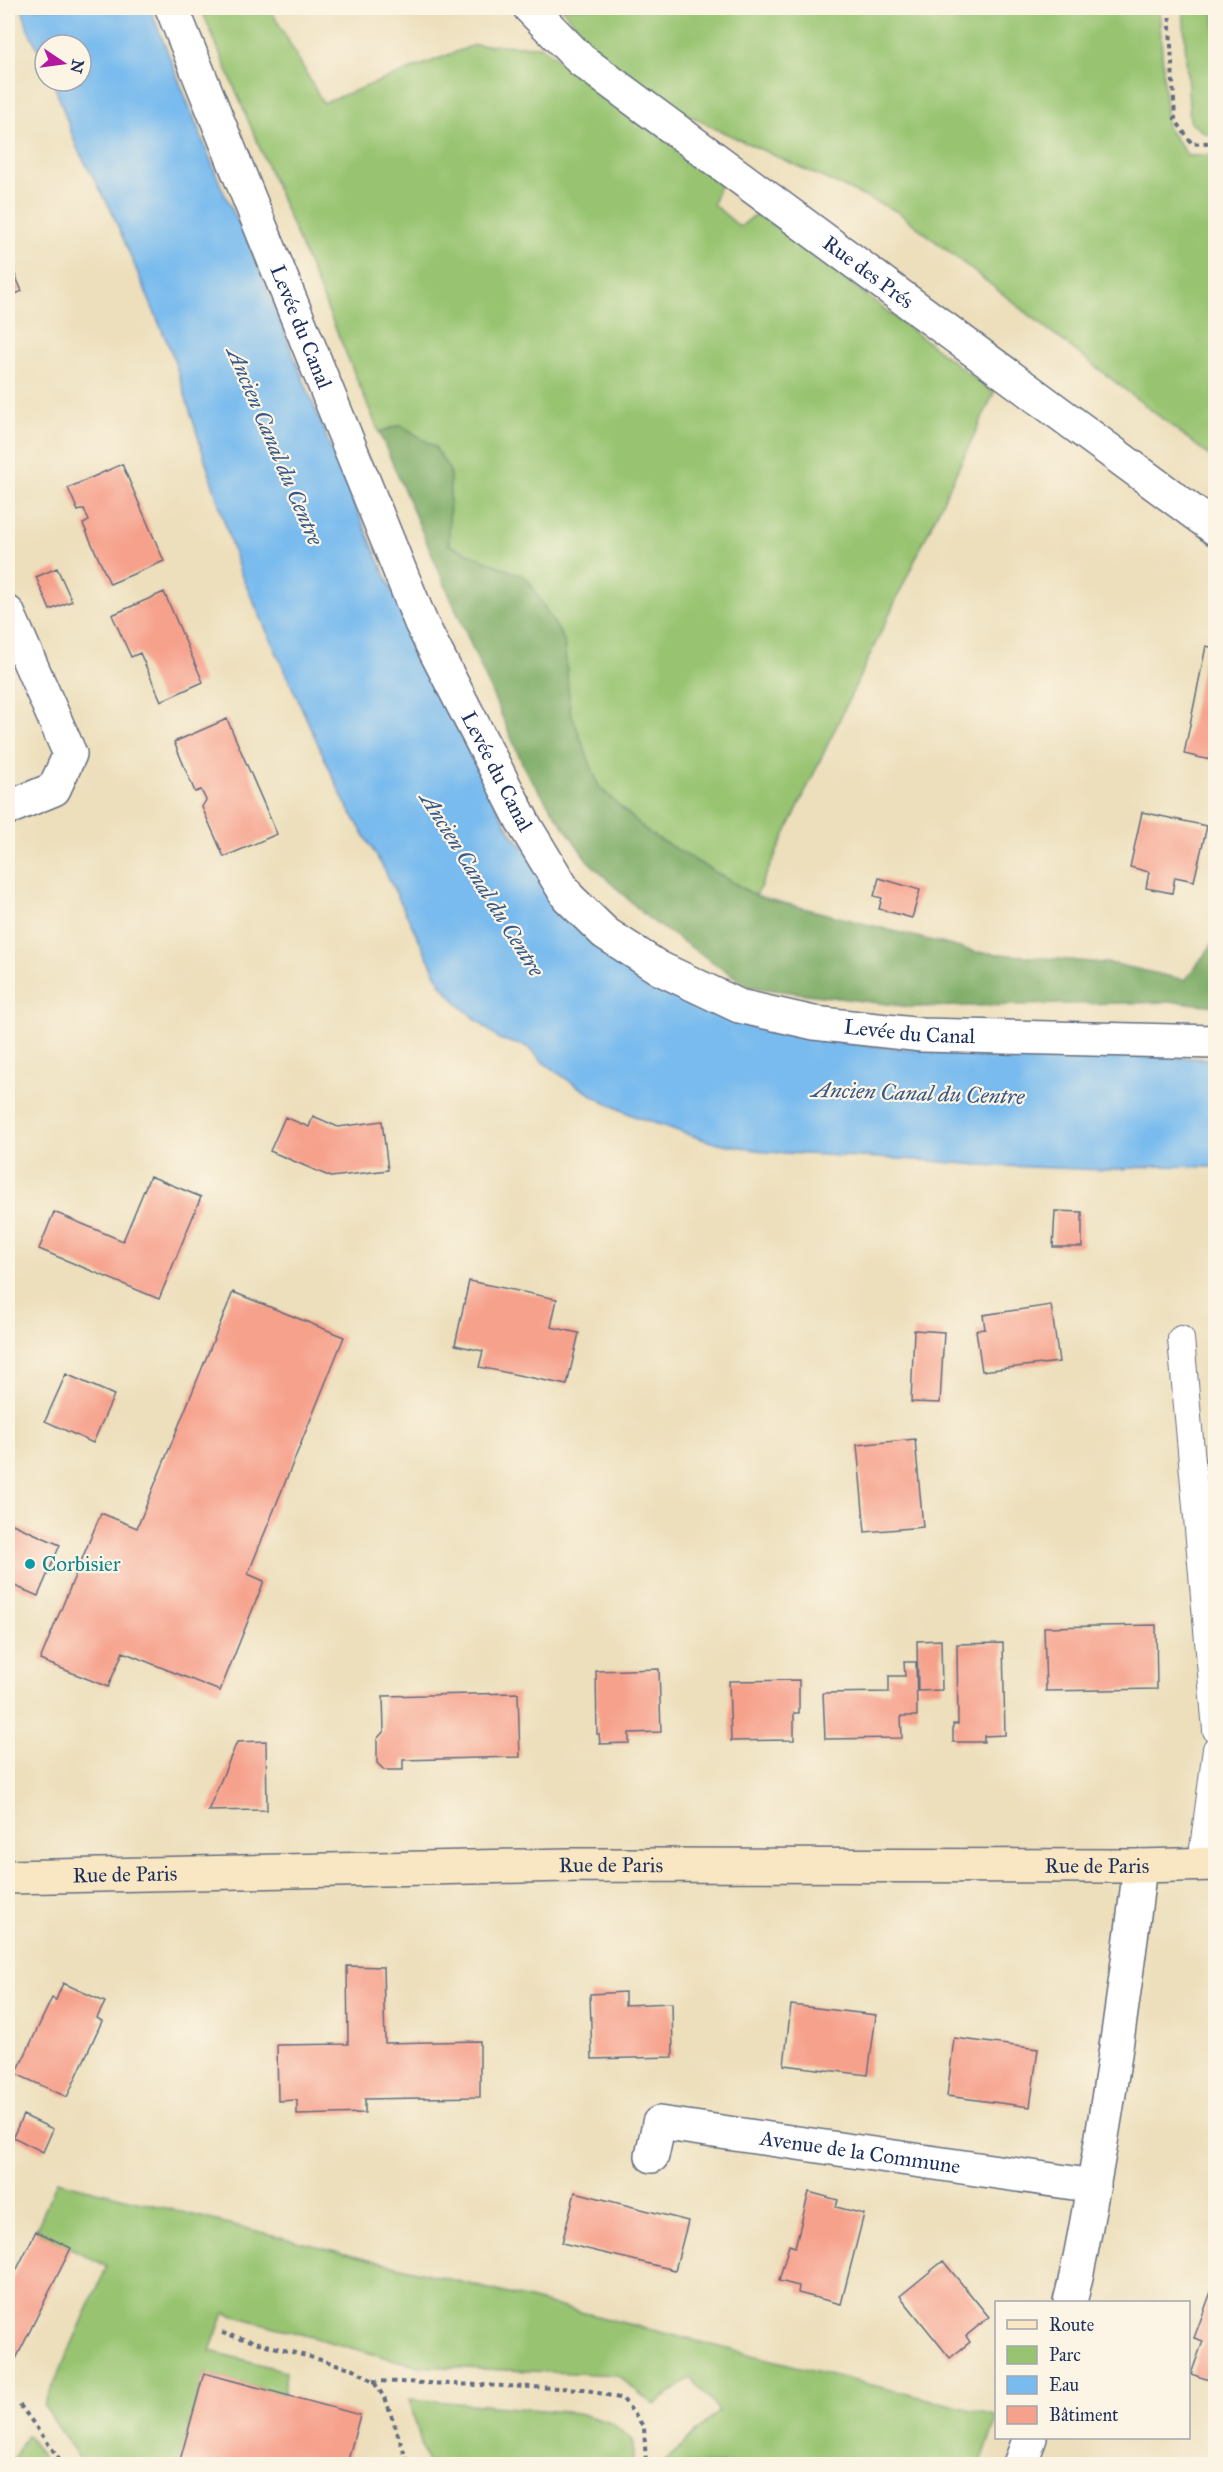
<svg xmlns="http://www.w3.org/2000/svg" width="1223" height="2472" viewBox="0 0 1223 2472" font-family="'IM FELL Great Primer',serif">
  <rect width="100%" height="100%" fill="#fcf5e5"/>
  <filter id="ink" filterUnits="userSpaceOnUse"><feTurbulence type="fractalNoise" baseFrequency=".0167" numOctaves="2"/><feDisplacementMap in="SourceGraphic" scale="12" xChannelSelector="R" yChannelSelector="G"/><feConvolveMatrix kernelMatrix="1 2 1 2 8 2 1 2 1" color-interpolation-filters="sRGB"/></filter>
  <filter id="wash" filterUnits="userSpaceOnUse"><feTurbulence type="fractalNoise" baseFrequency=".008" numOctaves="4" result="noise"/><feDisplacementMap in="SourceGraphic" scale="24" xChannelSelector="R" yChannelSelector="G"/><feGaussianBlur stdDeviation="1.35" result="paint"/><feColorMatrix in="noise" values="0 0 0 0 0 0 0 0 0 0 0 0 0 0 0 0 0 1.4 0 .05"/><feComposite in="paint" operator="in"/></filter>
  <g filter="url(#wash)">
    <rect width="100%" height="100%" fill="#eddfbc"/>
    <path fill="#98c471" stroke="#5a7a68" stroke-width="1.5" d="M 201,8 L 270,8 L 323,103 L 474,45 L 540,46 L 722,180 L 713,204 L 740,227 L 756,214 L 776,226 L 994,393 L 756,896 L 650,834 L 599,787 L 570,710 L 564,640 L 527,578 L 449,545 L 450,471 L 401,425 L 379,432 Z
      M 562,8 L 1159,8 L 1167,127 L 1188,156 L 1215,155 L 1215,460 L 898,212 L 714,128 L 663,102 L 593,49 Z
      M 1183,8 L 1215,8 L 1215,133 L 1206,134 L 1190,122 Z
      M 57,2181 L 996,2416 L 996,2423 L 980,2464 L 662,2464 L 719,2411 L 691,2378 L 654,2405 L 617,2375 L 417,2366 L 224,2313 L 210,2351 L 286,2371 L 284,2395 L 204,2373 L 179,2464 L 83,2464 L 44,2406 L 107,2266 L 36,2231 Z
      M 409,2399 L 578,2413 L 611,2423 L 633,2440 L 633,2464 L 427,2464 Z
      M 27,2435 L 48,2464 L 11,2464 Z"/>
    <path fill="#7aaa63" stroke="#4a6c60" stroke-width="1.5" d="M 401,425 L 435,447 L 450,471 L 449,545 L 527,578 L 564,640 L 570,710 L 599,787 L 650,834 L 756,896 L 976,952 L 1115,964 L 1185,980 L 1215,941 L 1215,1006 L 1178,1002 L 911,1007 L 750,987 L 649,919 L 587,860 L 526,772 L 379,432 Z"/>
    <path fill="#79bbee" stroke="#4a75a6" stroke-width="1.5" d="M 22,8 L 150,8 L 222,189 L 249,244 L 340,471 L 413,639 L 496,806 L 512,834 L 626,965 L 687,1003 L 723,1018 L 776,1033 L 816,1039 L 891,1048 L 1215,1059 L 1215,1167 L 1158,1166 L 1106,1170 L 979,1165 L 919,1160 L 768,1152 L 708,1141 L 634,1116 L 604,1102 L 571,1082 L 544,1063 L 528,1047 L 499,1039 L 458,1004 L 441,984 L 383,867 L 344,801 L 240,572 L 173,356 L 111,210 L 77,148 L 53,81 L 81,81 L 81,45 L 45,45 L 45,62 L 28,30 Z"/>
    <g id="blocks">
      <path fill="#f6a18c" d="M 8,259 L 22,291 L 8,298 Z
        M 122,464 L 164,561 L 110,584 L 83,524 L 89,521 L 84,509 L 78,511 L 68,488 Z
        M 57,568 L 72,601 L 50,610 L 36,577 Z
        M 164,592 L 203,682 L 161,701 L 140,653 L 131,657 L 112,615 Z
        M 1206,646 L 1215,648 L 1215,761 L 1184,754 Z
        M 227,719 L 277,834 L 224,857 L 202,807 L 206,800 L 201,790 L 195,792 L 174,742 Z
        M 1142,812 L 1207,826 L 1194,881 L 1175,877 L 1172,893 L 1146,888 L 1149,872 L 1130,867 Z
        M 879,878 L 920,890 L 912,918 L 879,909 L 882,898 L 874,896 Z
        M 313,1116 L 338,1127 L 382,1121 L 388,1170 L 331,1177 L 270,1151 L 285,1117 L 309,1127 Z
        M 150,1176 L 201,1197 L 159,1299 L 39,1249 L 54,1212 L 123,1241 Z
        M 1055,1211 L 1082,1212 L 1082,1247 L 1053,1247 Z
        M 469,1281 L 557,1299 L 551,1327 L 579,1333 L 567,1385 L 479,1367 L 483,1351 L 455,1345 Z
        M 233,1292 L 344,1337 L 248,1574 L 264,1581 L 220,1691 L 123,1652 L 108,1687 L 40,1660 L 101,1513 L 137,1528 Z
        M 1051,1305 L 1059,1362 L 982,1371 L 976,1330 L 985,1329 L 983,1315 Z
        M 914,1330 L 944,1332 L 940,1403 L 911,1402 Z
        M 66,1374 L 114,1395 L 93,1443 L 45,1421 Z
        M 915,1439 L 923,1527 L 865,1532 L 857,1445 Z
        M 8,1522 L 60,1545 L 38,1596 L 8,1583 Z
        M 1156,1625 L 1157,1689 L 1046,1691 L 1044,1627 Z
        M 941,1640 L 942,1690 L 918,1691 L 917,1641 Z
        M 1003,1643 L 1005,1735 L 984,1736 L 984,1742 L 953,1742 L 953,1724 L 958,1724 L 957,1644 Z
        M 904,1662 L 916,1662 L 917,1716 L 901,1716 L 902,1738 L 825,1739 L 823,1693 L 889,1692 L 889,1676 L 905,1676 Z
        M 659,1669 L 661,1732 L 629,1733 L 629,1743 L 600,1744 L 599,1734 L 597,1734 L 596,1671 Z
        M 799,1680 L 799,1713 L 794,1713 L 794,1740 L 731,1741 L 729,1681 Z
        M 518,1693 L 520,1757 L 403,1760 L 403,1770 L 384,1770 L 377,1763 L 377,1739 L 384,1731 L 383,1696 Z
        M 266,1741 L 267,1810 L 208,1811 L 237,1742 Z
        M 347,1966 L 383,1967 L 385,2043 L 480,2041 L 480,2097 L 365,2099 L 365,2113 L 297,2115 L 297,2100 L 278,2101 L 277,2045 L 348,2044 Z
        M 63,1983 L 105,2002 L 97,2018 L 102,2021 L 67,2097 L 16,2074 L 52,1998 L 56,2000 Z
        M 625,1992 L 625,2005 L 672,2003 L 673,2057 L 592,2059 L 590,1994 Z
        M 791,2005 L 876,2015 L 868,2075 L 784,2065 Z
        M 954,2038 L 1038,2049 L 1030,2107 L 947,2096 Z
        M 23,2115 L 53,2129 L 43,2152 L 13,2137 Z
        M 575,2192 L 688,2221 L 675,2270 L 562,2243 Z
        M 809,2192 L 838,2200 L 836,2207 L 864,2214 L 841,2304 L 798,2293 L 799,2286 L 779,2281 L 789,2245 L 795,2247 Z
        M 36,2231 L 71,2248 L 8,2375 L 8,2287 Z
        M 943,2261 L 989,2317 L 966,2336 L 970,2342 L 950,2358 L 900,2296 Z
        M 1215,2281 L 1215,2382 L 1191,2374 L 1203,2341 L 1194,2338 Z
        M 204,2373 L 360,2415 L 347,2464 L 179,2464 Z"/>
    </g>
  </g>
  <g filter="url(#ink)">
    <use href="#blocks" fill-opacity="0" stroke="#646d7f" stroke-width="1.5"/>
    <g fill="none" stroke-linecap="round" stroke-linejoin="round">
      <g stroke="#646d7f" stroke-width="28">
        <path id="service" d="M 1181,1339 L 1216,1730
          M 1201,1864 L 1216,1749"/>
      </g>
      <g stroke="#646d7f" stroke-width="36">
        <g id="minor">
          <path id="s1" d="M 172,8 L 421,623 L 525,826 L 568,897 L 605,933 L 659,968 L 739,1006 L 814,1023 L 922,1035 L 1216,1042"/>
          <path id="s2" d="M 530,8 L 581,60 L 1216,529"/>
          <path d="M 8,613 L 70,754 L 54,789 L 8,808"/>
          <path id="s3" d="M 652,2156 L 659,2123 L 1094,2186"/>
          <path d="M 1070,2302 C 1080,2264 1086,2226 1093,2187 C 1113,2080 1127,1974 1140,1866"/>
          <path d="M 1020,2464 L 1030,2438"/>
        </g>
      </g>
      <g stroke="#646d7f" stroke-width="36">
        <g id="secondary">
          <path id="s4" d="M 8,1877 L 568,1865 L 1140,1866 L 1216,1864"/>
        </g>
      </g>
      <path stroke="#646d7f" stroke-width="4" stroke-dasharray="4.5 4.5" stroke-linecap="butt" d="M 1169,8 L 1175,119 L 1192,144 L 1216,142
        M 222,2333 L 354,2369 L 373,2381 L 386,2400 L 408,2464
        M 373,2381 L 583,2389 L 623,2399 L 644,2427 L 646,2464
        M 20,2405 L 63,2464"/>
      <use href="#service" stroke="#fff" stroke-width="26"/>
      <use href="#minor" stroke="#fff" stroke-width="33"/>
      <use href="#secondary" stroke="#f9e7c3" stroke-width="33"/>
    </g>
  </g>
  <circle fill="#0f9aa8" stroke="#fcf5e5" stroke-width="2" cx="30" cy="1564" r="6"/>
  <g text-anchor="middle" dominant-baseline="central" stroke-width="4.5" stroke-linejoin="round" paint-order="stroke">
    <g font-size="21" fill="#1b2f5e" stroke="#fcf5e5">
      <text stroke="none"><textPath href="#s2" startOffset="430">Rue des Prés</textPath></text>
      <text stroke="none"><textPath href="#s1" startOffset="344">Levée du Canal</textPath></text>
      <text stroke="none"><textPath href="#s1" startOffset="830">Levée du Canal</textPath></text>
      <text stroke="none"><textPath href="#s1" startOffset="1352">Levée du Canal</textPath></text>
      <text stroke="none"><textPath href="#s4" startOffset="603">Rue de Paris</textPath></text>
      <text stroke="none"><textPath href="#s4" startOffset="1089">Rue de Paris</textPath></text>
      <text stroke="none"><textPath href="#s4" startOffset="117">Rue de Paris</textPath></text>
      <text stroke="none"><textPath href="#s3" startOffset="237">Avenue de la Commune</textPath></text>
    </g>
    <g font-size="21" fill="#0d838f" stroke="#fcf5e5" text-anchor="start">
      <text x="42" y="1564">Corbisier</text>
    </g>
    <g font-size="22" font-style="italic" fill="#375989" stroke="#fcf5e5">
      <text transform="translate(275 446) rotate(67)">Ancien Canal du Centre</text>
      <text transform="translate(482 884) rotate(58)">Ancien Canal du Centre</text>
      <text transform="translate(918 1093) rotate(2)">Ancien Canal du Centre</text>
    </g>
  </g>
  <rect width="1223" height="2472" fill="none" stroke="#fcf5e5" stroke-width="30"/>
  <rect x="995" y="2301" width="195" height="138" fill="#fcf5e5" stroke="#a2a6af" stroke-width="1.5"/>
  <rect x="1007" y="2320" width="30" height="9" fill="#f9e7c3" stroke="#a2a6af" stroke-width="1.5"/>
  <text x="1049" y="2331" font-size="18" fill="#1b2f5e">Route</text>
  <rect x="1007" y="2346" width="30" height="18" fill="#98c471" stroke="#a2a6af" stroke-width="1.5"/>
  <text x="1049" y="2361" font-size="18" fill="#1b2f5e">Parc</text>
  <rect x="1007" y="2376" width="30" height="18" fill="#79bbee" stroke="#a2a6af" stroke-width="1.5"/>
  <text x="1049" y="2391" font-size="18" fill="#1b2f5e">Eau</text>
  <rect x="1007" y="2406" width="30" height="18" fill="#f6a18c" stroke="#a2a6af" stroke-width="1.5"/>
  <text x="1049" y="2421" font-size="18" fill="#1b2f5e">Bâtiment</text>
  <g transform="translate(63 63) rotate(103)"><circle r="28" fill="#fcf5e5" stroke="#a2a6af" stroke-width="1.5"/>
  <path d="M0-4.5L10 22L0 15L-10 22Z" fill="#b5179e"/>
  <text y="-9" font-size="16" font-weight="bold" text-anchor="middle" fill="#1b2f5e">N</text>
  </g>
</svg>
